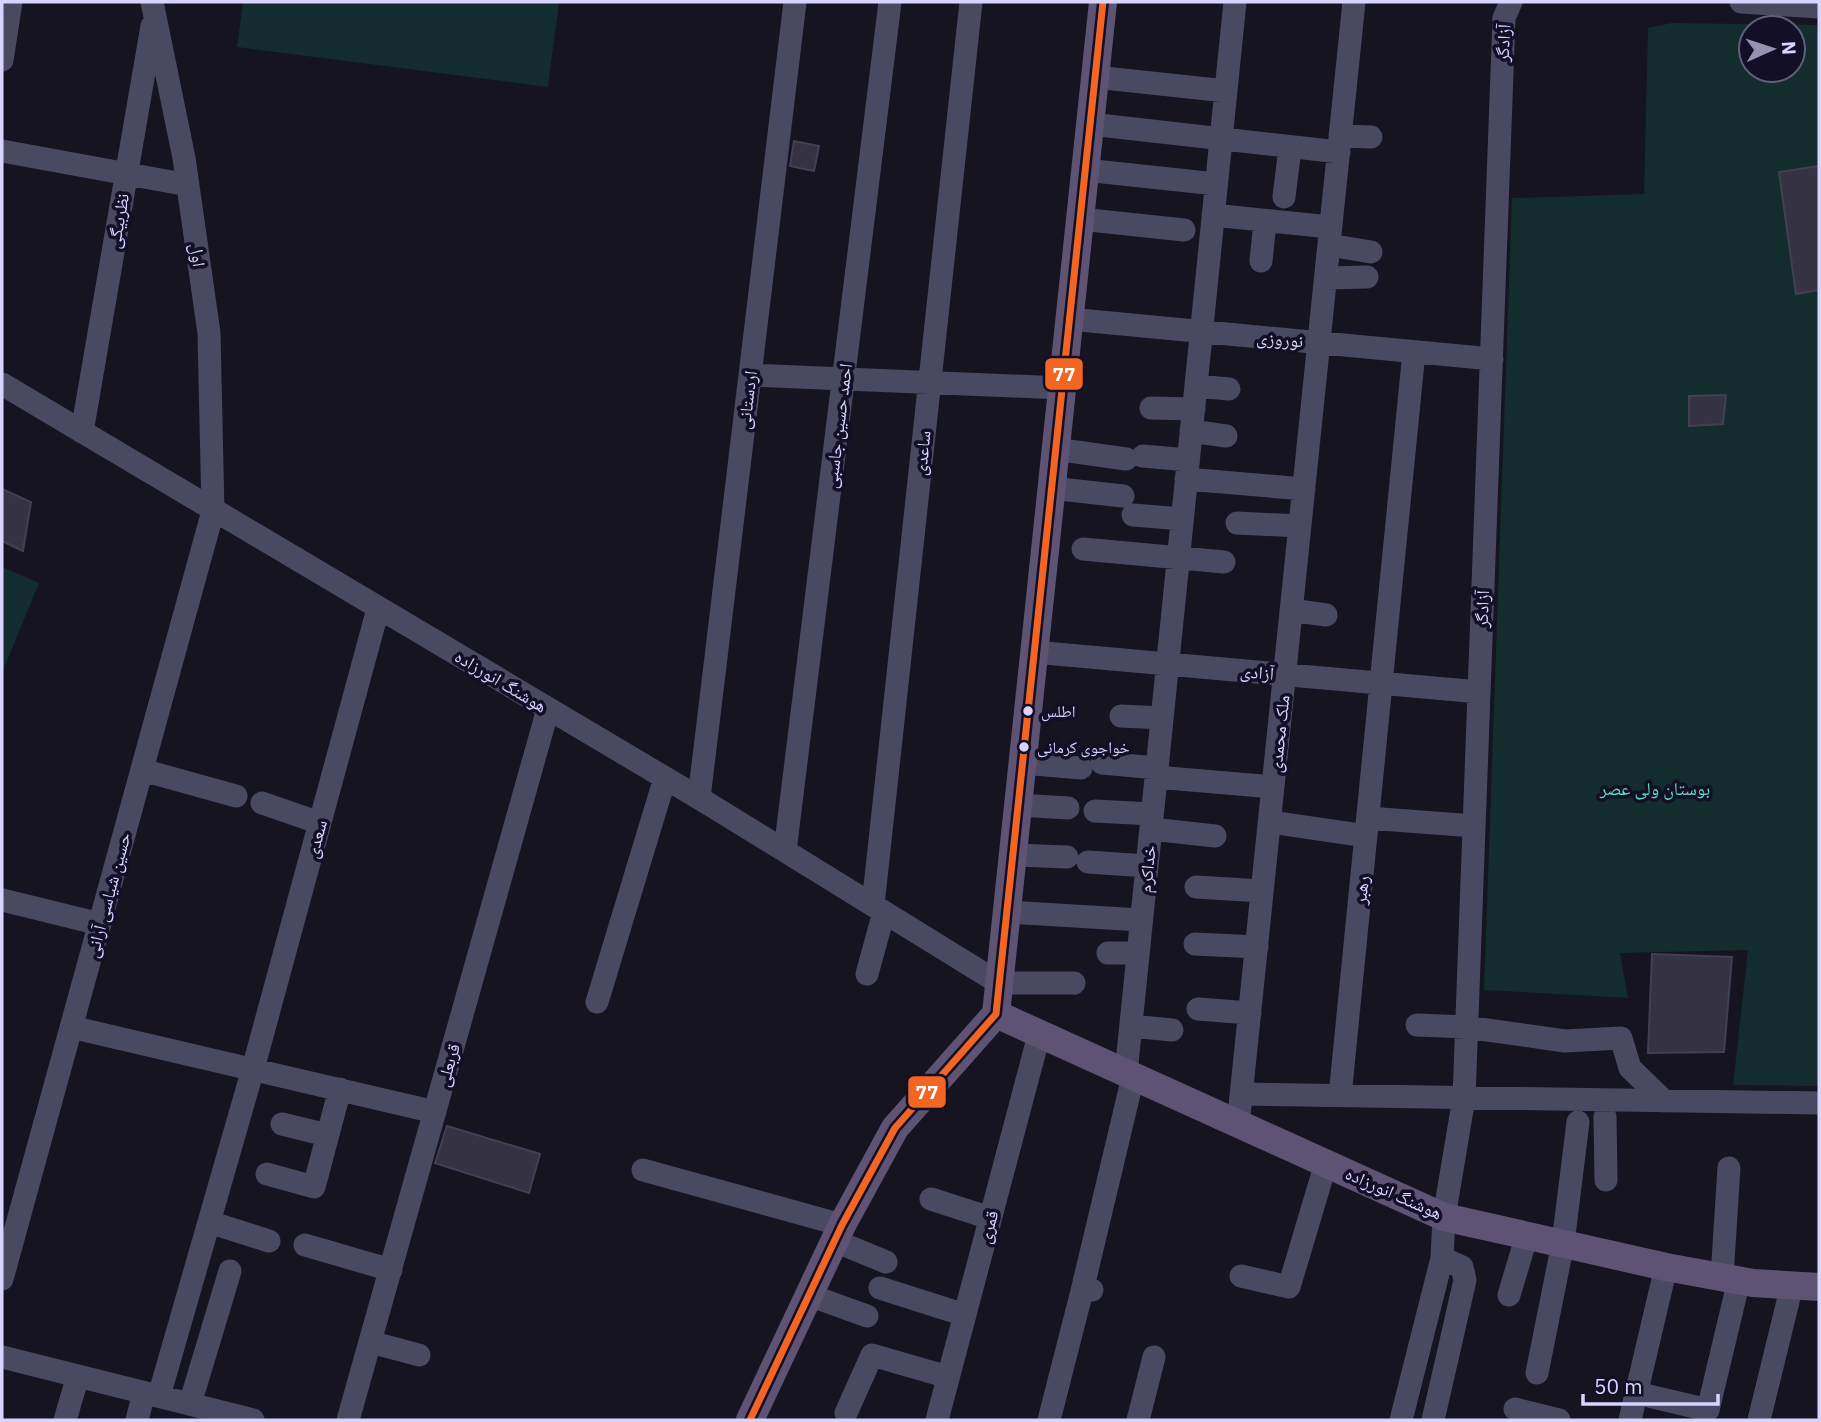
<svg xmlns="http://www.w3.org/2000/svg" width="1821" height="1422" viewBox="0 0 1821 1422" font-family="'IBM Plex Sans','Noto Naskh Arabic',sans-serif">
  <rect width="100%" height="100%" fill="#161421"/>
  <path fill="#132c2d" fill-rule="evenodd" d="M 243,2 L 559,2 L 548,87 L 237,47 Z
    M 1672,23 L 1819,25 L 1819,1086 L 1733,1085 L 1748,950 L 1620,953 L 1628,998 L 1484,990 L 1512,198 L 1644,194 L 1648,28 ZM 1751,28 L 1793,28 L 1793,70 L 1751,70 Z
    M 2,567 L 39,583 L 2,673 Z"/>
  <path fill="#343243" stroke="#433f54" stroke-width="2" d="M 794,141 L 819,146 L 814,171 L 790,166 Z
    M 1819,166 L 1819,290 L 1796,294 L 1779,172 Z
    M 1726,395 L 1723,424 L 1689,426 L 1689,396 Z
    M 2,489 L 31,502 L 23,551 L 2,541 Z
    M 1652,954 L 1732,957 L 1724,1052 L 1648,1053 Z
    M 447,1126 L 540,1154 L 529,1193 L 435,1163 Z"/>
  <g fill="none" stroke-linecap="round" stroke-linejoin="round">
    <path stroke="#4a4962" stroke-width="23" d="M 1741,2 L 1819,7
      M 2,60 L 11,2
      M 1095,77 L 1226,91
      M 1090,124 L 1339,152
      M 1340,136 L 1371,137
      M 2,151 L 188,185
      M 1085,170 L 1216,184
      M 1284,197 L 1290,148
      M 1213,215 L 1330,227
      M 1080,219 L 1184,230
      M 1329,245 L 1371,252
      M 1261,261 L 1265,222
      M 1326,278 L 1367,277
      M 1069,319 L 1492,359
      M 750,375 L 1062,388
      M 2,384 L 699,798 L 999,983 L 1074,983
      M 1196,386 L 1229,389
      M 1151,408 L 1194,409
      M 1191,431 L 1226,436
      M 82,432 L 152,26
      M 1055,449 L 1126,459
      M 1143,456 L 1188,460
      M 1186,479 L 1304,489
      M 1051,488 L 1123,496
      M 1133,515 L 1182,519
      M 1237,523 L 1300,526
      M 1083,549 L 1224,562
      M 1291,610 L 1326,615
      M 1034,652 L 1479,692
      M 1121,716 L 1162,718
      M 1022,763 L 1081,768
      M 1102,763 L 1157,768
      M 142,770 L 236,796
      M 1156,777 L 1273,787
      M 699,798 L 795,2
      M 262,803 L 320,823
      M 1018,805 L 1068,808
      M 1095,811 L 1152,814
      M 1368,818 L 1474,826
      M 1270,822 L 1366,836
      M 1151,829 L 1215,836
      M 785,851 L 890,2
      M 1013,855 L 1067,857
      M 1088,862 L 1147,866
      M 1196,887 L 1262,891
      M 2,900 L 100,924
      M 873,905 L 971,2
      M 1006,912 L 1141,920
      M 1195,944 L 1257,947
      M 1108,953 L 1138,953
      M 867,974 L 884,912
      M 597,1002 L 665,778
      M 1198,1009 L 1250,1013
      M 1417,1025 L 1466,1027 L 1565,1041 L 1621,1038 L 1630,1068 L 1664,1101
      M 1131,1026 L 1172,1030
      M 71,1027 L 435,1112
      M 1126,1073 L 1235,2
      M 1242,1094 L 1819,1103
      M 1340,1096 L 1414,352
      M 1605,1117 L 1606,1180
      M 282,1124 L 327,1135
      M 1238,1125 L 1354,2
      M 643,1170 L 842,1225
      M 267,1174 L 314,1187 L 340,1089
      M 931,1199 L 990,1218
      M 209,1222 L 269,1241
      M 835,1241 L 886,1262
      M 305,1245 L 391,1270
      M 1241,1276 L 1289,1287 L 1326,1163
      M 1722,1277 L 1729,1168
      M 2,1279 L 213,511 L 209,333 L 184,158 L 152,2
      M 880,1288 L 965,1315
      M 1082,1291 L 1133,1077
      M 809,1295 L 867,1316
      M 1509,1295 L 1527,1235
      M 370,1342 L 419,1355
      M 2,1357 L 253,1420
      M 1537,1373 L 1563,1243 L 1578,1122
      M 1636,1393 L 1708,1410 L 1739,1280
      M 159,1396 L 253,1069 L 378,609
      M 190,1404 L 230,1271
      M 1515,1409 L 1559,1420
      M 846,1413 L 872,1355 L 948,1377
      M 65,1420 L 78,1376
      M 137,1420 L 144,1393
      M 348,1420 L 548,709
      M 937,1420 L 1039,1035
      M 1049,1420 L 1082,1291 L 1092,1290
      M 1138,1420 L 1154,1357
      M 1401,1420 L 1442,1258 L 1444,1217 L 1464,1098 L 1504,18 L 1511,2
      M 1433,1420 L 1465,1280 L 1462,1267 L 1442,1258
      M 1630,1420 L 1666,1267
      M 1759,1420 L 1792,1285"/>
    <path stroke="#5e5373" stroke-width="28" d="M 996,1014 L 1444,1217 L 1666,1267 L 1753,1283 L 1819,1287
      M 750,1420 L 842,1225 L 895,1128 L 996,1014 L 1103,2"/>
    <g stroke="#130f26" stroke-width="12">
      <path id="bus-1" d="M 750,1420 L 842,1225 L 895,1128 L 996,1014 L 1103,2"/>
    </g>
    <use href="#bus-1" stroke="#f26522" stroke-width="7"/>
  </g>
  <g fill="#d9d4ff" stroke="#130f26" stroke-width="2.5">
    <circle cx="1028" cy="711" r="6"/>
    <circle cx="1024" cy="747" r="6"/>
  </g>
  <g text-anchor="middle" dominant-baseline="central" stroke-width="7" stroke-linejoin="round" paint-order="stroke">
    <g font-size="16" fill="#d9d4ff" stroke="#130f26" text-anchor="start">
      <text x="1041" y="711">اطلس</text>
      <text x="1037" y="747">خواجوی کرمانی</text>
    </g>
    <g font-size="18" fill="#d9d4ff" stroke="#130f26">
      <text transform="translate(1503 43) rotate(-87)">آزادگر</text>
      <text transform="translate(118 221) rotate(-80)">نظربیگی</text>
      <text transform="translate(198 255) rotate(82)">اول</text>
      <text transform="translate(1280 339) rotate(5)">نوروزی</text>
      <text transform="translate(747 400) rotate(-83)">اردستانی</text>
      <text transform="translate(838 426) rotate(-83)">احمد حسین جاسبی</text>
      <text transform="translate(922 453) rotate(-84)">ساعدی</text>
      <text transform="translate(1482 609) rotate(-88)">آزادگر</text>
      <text transform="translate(1257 672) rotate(5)">آزادی</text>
      <text transform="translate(501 681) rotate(31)">هوشنگ انورزاده</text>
      <text transform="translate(1279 734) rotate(-84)">ملک محمدی</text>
      <text transform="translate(316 839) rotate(-75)">سعدی</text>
      <text transform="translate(1147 869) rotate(-84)">خداکرم</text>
      <text transform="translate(1361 890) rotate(-84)">رهبر</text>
      <text transform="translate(108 895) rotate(-75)">حسین شیاسی آرانی</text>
      <text transform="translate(448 1065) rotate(-74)">قربعلی</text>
      <text transform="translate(1394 1193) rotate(24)">هوشنگ انورزاده</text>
      <text transform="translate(988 1227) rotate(-75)">قمری</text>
    </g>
    <g font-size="18" fill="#5fe0c0" stroke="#130f26">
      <text x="1655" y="788">بوستان ولی عصر</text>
    </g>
  </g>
  <g stroke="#130f26" stroke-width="2.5">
    <rect x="1044" y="357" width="40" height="34" rx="7" fill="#f26522"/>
    <rect x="907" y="1075" width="40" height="34" rx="7" fill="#f26522"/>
  </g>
  <g font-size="19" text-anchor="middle" font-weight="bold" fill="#fff">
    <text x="1064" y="381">77</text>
    <text x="927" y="1099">77</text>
  </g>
  <rect width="1821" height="1422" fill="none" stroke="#d9d4ff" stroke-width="7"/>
  <g transform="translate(1772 49) rotate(87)"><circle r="33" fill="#130f26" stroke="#625e7d" stroke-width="2"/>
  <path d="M0-5L12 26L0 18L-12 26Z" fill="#9591b1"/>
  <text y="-10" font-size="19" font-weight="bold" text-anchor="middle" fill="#d9d4ff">N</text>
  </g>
  <path d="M1583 1394v10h135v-10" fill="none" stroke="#d9d4ff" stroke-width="3.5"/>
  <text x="1594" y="1394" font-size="21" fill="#d9d4ff" stroke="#130f26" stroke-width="5" paint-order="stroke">50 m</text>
</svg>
